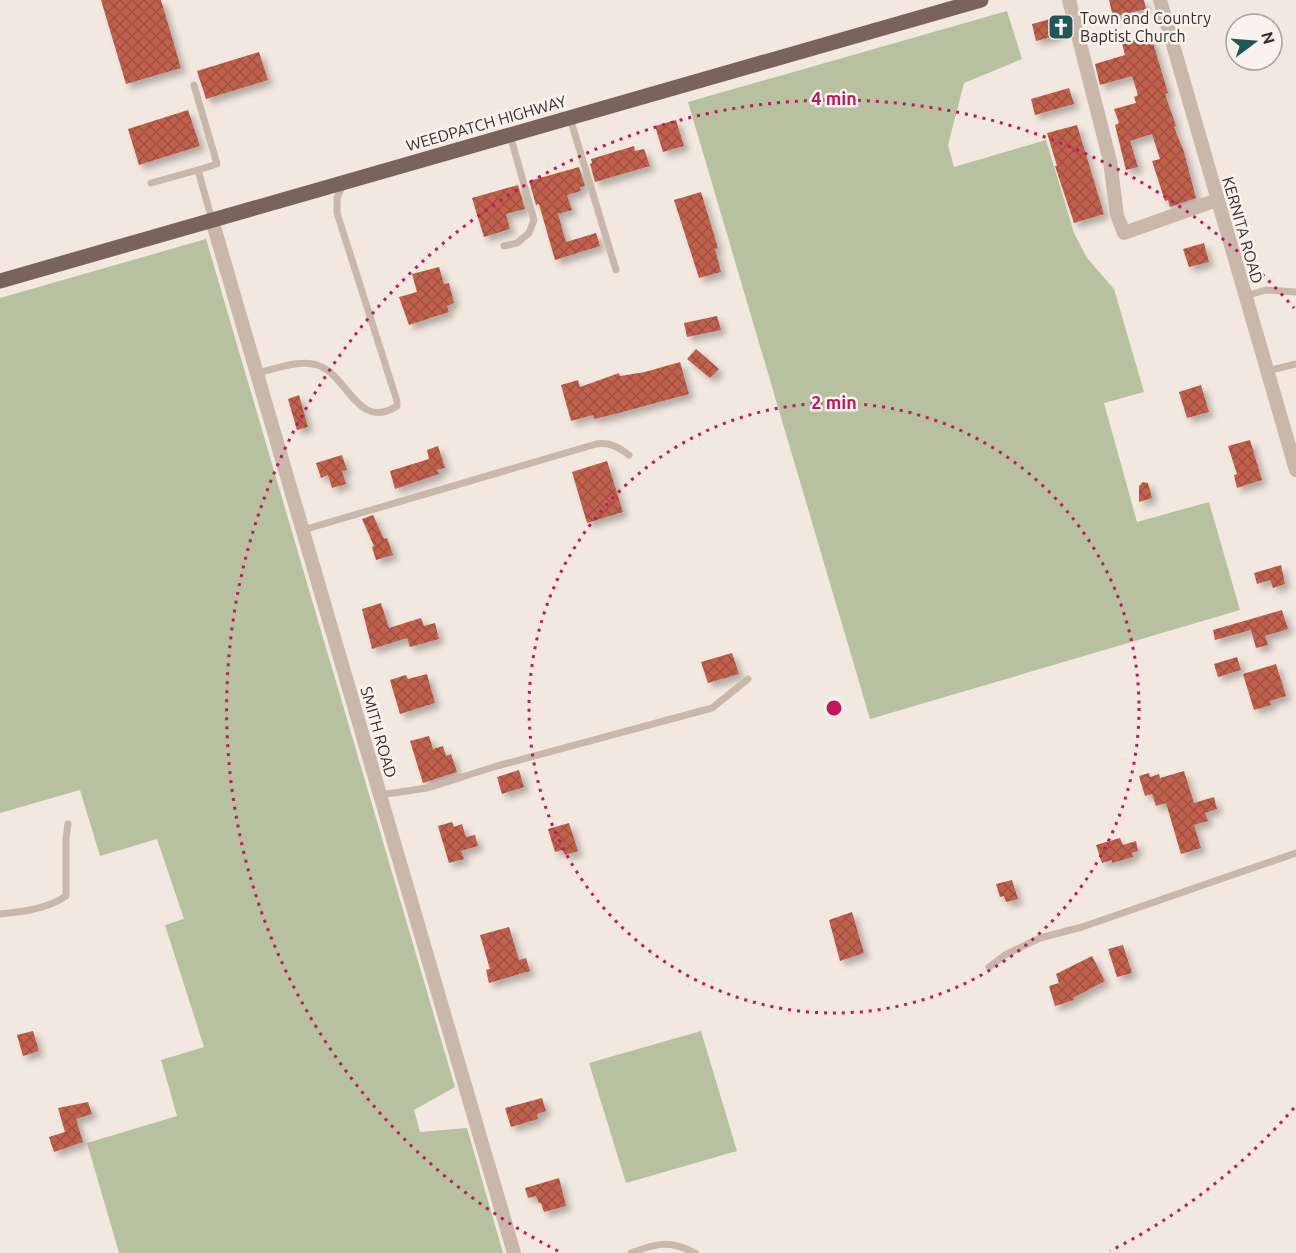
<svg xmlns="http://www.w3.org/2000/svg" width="1296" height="1253" viewBox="0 0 1296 1253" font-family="Ubuntu,sans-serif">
  <defs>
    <pattern id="building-cross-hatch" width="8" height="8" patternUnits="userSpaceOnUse" patternTransform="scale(1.5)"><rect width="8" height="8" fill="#c1614e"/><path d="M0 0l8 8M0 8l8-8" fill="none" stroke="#9e5041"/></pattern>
    <filter id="shadow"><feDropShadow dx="5" dy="5" stdDeviation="3" flood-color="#0004"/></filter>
  </defs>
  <rect width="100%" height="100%" fill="#f2e8df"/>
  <path fill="#b8c19f" d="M 1007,11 L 1022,59 L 964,83 L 948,145 L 954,167 L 1046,140 L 1074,233 L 1087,258 L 1114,289 L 1144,392 L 1104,403 L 1137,522 L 1209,502 L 1240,610 L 870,719 L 688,102 Z
    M 206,239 L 455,1087 L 414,1110 L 420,1132 L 467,1128 L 503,1253 L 119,1253 L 87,1143 L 177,1116 L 161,1060 L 204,1047 L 165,925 L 184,919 L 157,839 L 100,856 L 80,790 L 0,813 L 0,298 Z
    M 701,1031 L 737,1151 L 626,1183 L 589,1063 Z"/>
  <path fill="url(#building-cross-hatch)" filter="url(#shadow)" d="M 101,0 L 161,0 L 181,68 L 126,84 Z
    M 1109,0 L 1144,0 L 1146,9 L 1113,17 Z
    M 1054,18 L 1059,35 L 1036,41 L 1032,24 Z
    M 1151,36 L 1168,93 L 1165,94 L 1176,126 L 1174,127 L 1184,152 L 1196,198 L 1170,207 L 1168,200 L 1165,201 L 1152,161 L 1160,159 L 1152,134 L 1130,141 L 1138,167 L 1126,170 L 1115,125 L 1119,123 L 1114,109 L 1136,103 L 1134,97 L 1138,95 L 1132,76 L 1100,85 L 1095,64 L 1125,55 L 1122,43 Z
    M 259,52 L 268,80 L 206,99 L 197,71 Z
    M 1069,88 L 1074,104 L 1035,115 L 1031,99 Z
    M 188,110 L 200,146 L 139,165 L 128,129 Z
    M 676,120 L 684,146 L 663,152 L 655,126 Z
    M 1077,125 L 1104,214 L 1074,223 L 1055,166 L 1057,166 L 1047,133 Z
    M 634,146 L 635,151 L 644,149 L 650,166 L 595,182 L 590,164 L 592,163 L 591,159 Z
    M 579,167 L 585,186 L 580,187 L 581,191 L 567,195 L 572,210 L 558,214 L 566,242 L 596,233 L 600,246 L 555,260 L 539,204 L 536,205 L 529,181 Z
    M 518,185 L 525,209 L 506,214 L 510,229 L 484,237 L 472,198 Z
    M 701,192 L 718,248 L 715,249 L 721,272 L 699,278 L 674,200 Z
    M 1204,243 L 1209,262 L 1189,267 L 1183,249 Z
    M 439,267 L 444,284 L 449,283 L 454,303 L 447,306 L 449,312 L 409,325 L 399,297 L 417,292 L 412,274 Z
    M 717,316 L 721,330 L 687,337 L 684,323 Z
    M 696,349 L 719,369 L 710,378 L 687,359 Z
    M 680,362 L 689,394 L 615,414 L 594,419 L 593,415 L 571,421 L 561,385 L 578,380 L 580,387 L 619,373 L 620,376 L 645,372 Z
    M 1201,385 L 1209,412 L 1187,418 L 1179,392 Z
    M 299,395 L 308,427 L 297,430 L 288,399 Z
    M 1250,440 L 1262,480 L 1237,488 L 1234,475 L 1237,474 L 1228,446 Z
    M 438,446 L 445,468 L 437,470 L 439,474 L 395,489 L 390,471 L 429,459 L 427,450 Z
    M 342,455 L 347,470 L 342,471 L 346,484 L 332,488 L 328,475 L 321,478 L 316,463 Z
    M 607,461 L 623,512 L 587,523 L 572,472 Z
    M 1143,482 L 1148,483 L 1152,498 L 1139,502 L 1139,486 Z
    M 373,515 L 384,539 L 387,538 L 393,555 L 376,560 L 372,547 L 374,546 L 362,519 Z
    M 1281,565 L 1285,584 L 1273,588 L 1270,580 L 1257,584 L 1254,573 Z
    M 381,603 L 389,628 L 421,618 L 424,626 L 435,623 L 439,639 L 410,647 L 407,638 L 372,649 L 362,609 Z
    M 1282,610 L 1288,629 L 1265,636 L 1268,645 L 1256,648 L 1251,630 L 1215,640 L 1213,630 Z
    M 732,653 L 739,674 L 708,683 L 701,662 Z
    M 1237,657 L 1241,670 L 1218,677 L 1214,664 Z
    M 1276,664 L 1286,696 L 1270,701 L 1271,705 L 1254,710 L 1243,674 Z
    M 427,674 L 435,703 L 400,714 L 390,680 L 406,675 L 408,679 Z
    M 429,736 L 433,749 L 443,746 L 446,756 L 451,754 L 457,772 L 423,783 L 410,741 Z
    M 519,770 L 524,787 L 502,794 L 497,777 Z
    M 1184,771 L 1194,803 L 1214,797 L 1217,809 L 1205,813 L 1208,821 L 1194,825 L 1201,848 L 1181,854 L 1166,803 L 1156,806 L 1152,794 L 1145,796 L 1139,776 L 1149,773 L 1150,777 L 1159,774 L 1160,778 Z
    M 452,822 L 454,827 L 462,824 L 466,837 L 475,835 L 478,846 L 461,851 L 464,859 L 449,863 L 438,826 Z
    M 569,823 L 578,851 L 565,855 L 563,850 L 555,852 L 548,829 Z
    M 1120,838 L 1123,845 L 1136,841 L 1138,851 L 1132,853 L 1133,857 L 1112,863 L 1112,860 L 1102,863 L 1096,845 Z
    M 1012,880 L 1018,899 L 1006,902 L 1004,896 L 1000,897 L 996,884 Z
    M 852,912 L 864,953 L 840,961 L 829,920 Z
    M 509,927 L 519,960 L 526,958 L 530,971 L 489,983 L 486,970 L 490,969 L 480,935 Z
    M 1123,945 L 1132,973 L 1117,977 L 1108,949 Z
    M 1092,956 L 1105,981 L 1073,998 L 1074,1000 L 1055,1006 L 1049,986 L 1059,983 L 1056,974 Z
    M 33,1031 L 39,1051 L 23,1056 L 17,1035 Z
    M 542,1098 L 546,1111 L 537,1114 L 538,1119 L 511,1127 L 505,1108 Z
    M 88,1102 L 92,1114 L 76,1119 L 83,1142 L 54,1152 L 49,1137 L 65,1132 L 58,1108 Z
    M 559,1178 L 566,1206 L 544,1212 L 541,1203 L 539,1203 L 536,1196 L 528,1198 L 525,1188 Z"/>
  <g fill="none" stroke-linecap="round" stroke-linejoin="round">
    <path stroke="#cab7ab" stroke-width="7" d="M 194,85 L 217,164 L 198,170 L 212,220
      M 570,118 L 616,270
      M 151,183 L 198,170
      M 504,246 L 517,243 L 529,233 L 534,220 L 510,135
      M 1245,296 L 1266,290 L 1296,292
      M 1267,371 L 1296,364
      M 257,373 C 275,369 300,359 317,365 C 348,374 357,432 397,406 L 397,401 L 337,213 L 337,198 L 343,184
      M 303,530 L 596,444 C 610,442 618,447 629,455
      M 380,795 L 427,788 L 497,766 L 712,708 L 748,679
      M 0,914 C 21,912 48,909 66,896 L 66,839 L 68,824
      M 989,967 L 1005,955 L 1040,938 L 1082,927 L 1296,853
      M 631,1253 C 656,1243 670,1240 695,1253"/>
    <path stroke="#cab7ab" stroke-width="14" d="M 1069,0 L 1110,161 L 1117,215 L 1124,233 L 1217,200
      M 1160,0 L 1296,470
      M 212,220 L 514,1253"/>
    <path stroke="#79635c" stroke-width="15" d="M 0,281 L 981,0"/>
  </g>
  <g fill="none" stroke="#c2185b" stroke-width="3" stroke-dasharray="3 6">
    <circle cx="834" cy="708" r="305"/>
    <path d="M1294 1108A609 609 0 0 1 1110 1251M558 1251A609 609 0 1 1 1294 308"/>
  </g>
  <defs>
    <g id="church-square" transform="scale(1.35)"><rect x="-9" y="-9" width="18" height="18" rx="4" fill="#215857" stroke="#faf2ec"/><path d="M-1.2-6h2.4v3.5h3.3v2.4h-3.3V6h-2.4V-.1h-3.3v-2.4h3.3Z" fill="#fff"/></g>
  </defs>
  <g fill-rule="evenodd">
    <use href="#church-square" x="1061" y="27"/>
  </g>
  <g text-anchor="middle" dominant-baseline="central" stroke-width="5" stroke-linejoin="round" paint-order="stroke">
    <g font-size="16" fill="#382d2a" stroke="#faf2ec" text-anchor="start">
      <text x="1080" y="18">Town and Country<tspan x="1080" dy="18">Baptist Church</tspan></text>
    </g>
    <g font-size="16" fill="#382d2a" stroke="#faf2ec">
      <text transform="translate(486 123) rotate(-16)">WEEDPATCH HIGHWAY</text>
      <text transform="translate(1243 230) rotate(74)">KERNITA ROAD</text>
      <text transform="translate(379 732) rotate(74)">SMITH ROAD</text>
    </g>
  </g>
  <circle cx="834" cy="708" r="9" fill="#c2185b" stroke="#faf2ec" stroke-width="3"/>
  <g font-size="18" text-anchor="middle" font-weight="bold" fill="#c2185b" stroke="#faf2ec" stroke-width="5" stroke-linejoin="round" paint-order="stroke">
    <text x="834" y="105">4 min</text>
    <text x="834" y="409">2 min</text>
  </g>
  <g transform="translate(1254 42) rotate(74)"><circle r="28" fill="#faf2ec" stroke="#aca39e" stroke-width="1.5"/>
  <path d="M0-4.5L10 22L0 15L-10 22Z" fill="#215857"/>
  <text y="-9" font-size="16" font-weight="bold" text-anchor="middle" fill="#382d2a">N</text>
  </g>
</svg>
